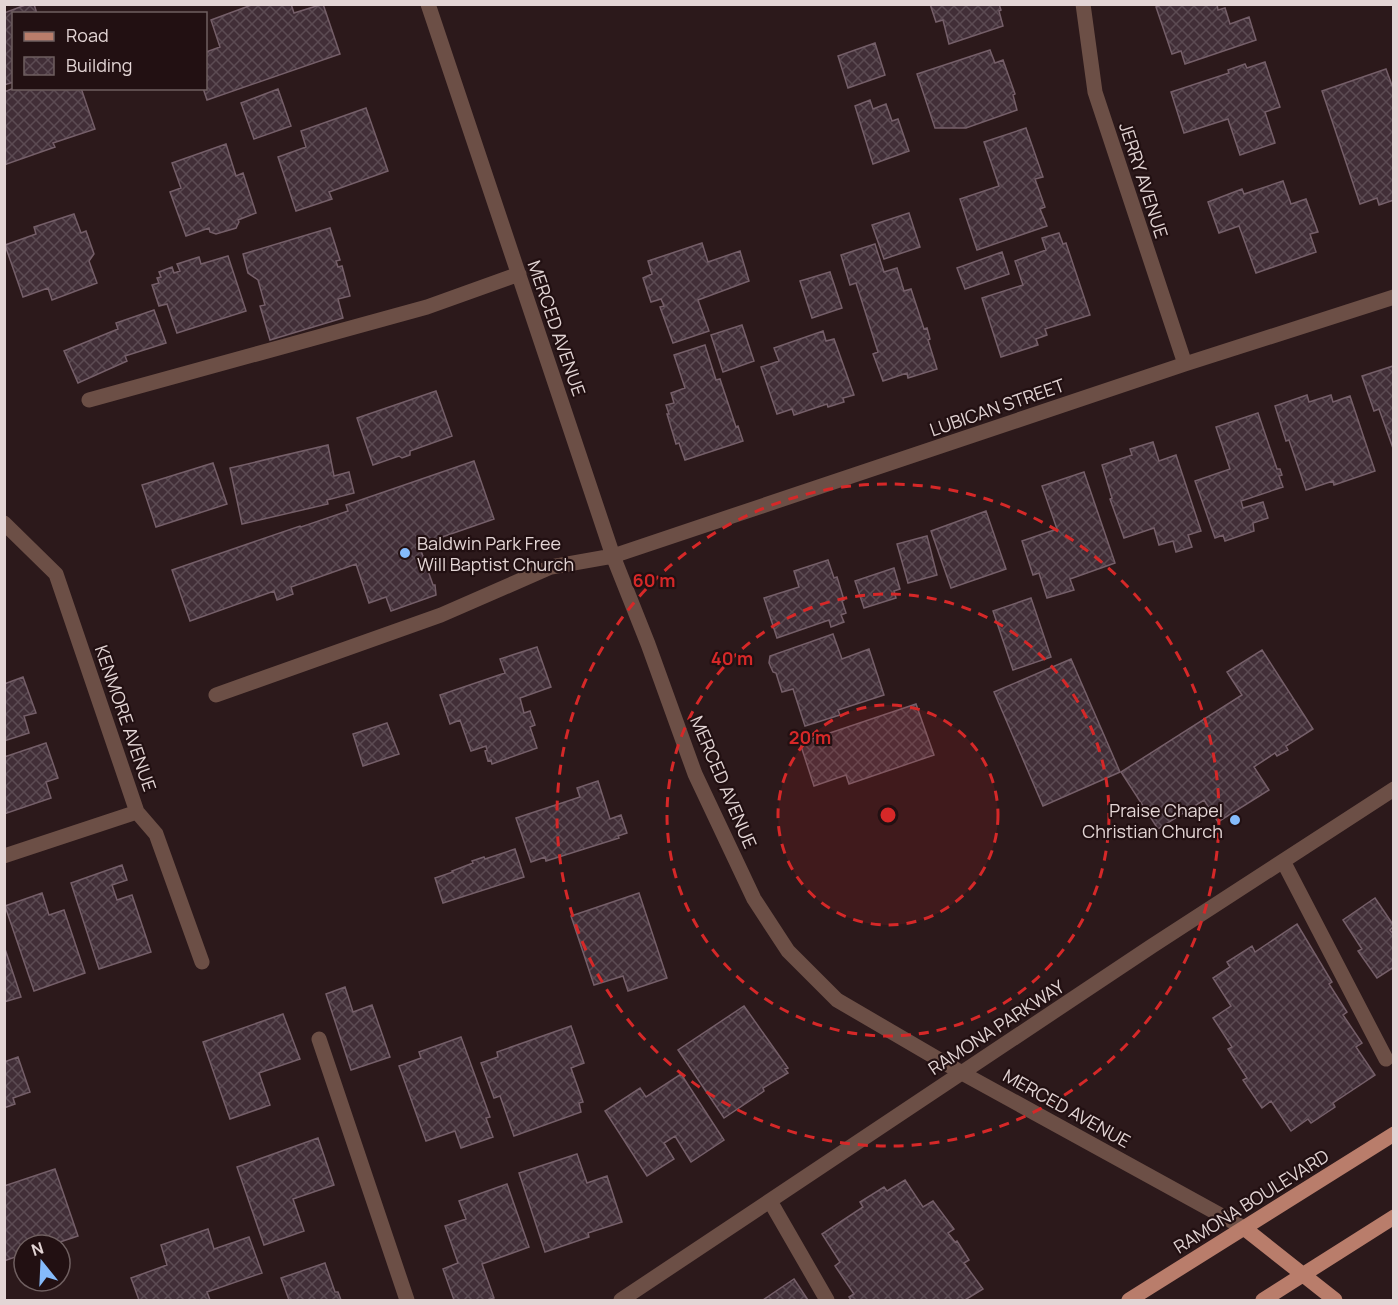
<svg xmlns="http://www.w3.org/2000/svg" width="1398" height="1305" viewBox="0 0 1398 1305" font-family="Manrope,sans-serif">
  <defs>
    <pattern id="building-cross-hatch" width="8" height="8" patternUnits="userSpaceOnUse" patternTransform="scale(1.5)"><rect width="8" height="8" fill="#412e37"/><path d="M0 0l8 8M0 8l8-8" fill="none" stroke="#5c4b53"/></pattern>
  </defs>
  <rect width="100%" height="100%" fill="#2c191b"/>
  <path fill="url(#building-cross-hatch)" stroke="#755f69" stroke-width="1.5" d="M 28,4 L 34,4 L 37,14 L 14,14 L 14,82 L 4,85 L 4,13 Z
    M 254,4 L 291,4 L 294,13 L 323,4 L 340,54 L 207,100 L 203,88 L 206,88 L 206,52 L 220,47 L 211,20 Z
    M 930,4 L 999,4 L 1001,10 L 999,11 L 1003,26 L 949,44 L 943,20 L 936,22 Z
    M 1163,4 L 1217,4 L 1218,10 L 1225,8 L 1230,24 L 1249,17 L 1256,40 L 1185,64 L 1181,51 L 1172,54 L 1156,7 Z
    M 875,43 L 885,75 L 848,88 L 838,56 Z
    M 990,50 L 995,63 L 1003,60 L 1015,94 L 1013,95 L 1017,110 L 966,128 L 935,128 L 917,74 Z
    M 1265,62 L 1280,107 L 1265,112 L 1275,143 L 1240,155 L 1228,119 L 1184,133 L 1171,92 L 1229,73 L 1228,70 L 1245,64 L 1247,68 Z
    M 1386,69 L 1394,91 L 1394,200 L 1379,205 L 1377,198 L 1360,204 L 1322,91 Z
    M 14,88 L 81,88 L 95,129 L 53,143 L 55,147 L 4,165 L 4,92 Z
    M 278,89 L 291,126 L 254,139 L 241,103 Z
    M 870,100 L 873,109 L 886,104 L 892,121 L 898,119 L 909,151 L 873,164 L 855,106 Z
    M 366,108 L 388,171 L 329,192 L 332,199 L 296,211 L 278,157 L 306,147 L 301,131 Z
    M 1026,128 L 1043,177 L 1035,179 L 1045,207 L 1040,209 L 1047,226 L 977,250 L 960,199 L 999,186 L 984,142 Z
    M 226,144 L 236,176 L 243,173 L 256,213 L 238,220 L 239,222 L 236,228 L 216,234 L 210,232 L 209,228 L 186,236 L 170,192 L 181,188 L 172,163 Z
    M 1283,181 L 1291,204 L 1306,199 L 1318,232 L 1310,234 L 1316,252 L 1256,273 L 1239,226 L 1219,233 L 1208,202 L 1242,189 L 1244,194 Z
    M 909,213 L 920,247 L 884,259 L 872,225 Z
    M 74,214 L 81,233 L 86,231 L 94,254 L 89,261 L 97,283 L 52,300 L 48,288 L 23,297 L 5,245 L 36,234 L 34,227 Z
    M 330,228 L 340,260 L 336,261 L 338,267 L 342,266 L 350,296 L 338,299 L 343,318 L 270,340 L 260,306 L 265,305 L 258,280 L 248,273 L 243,254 Z
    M 1059,233 L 1063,244 L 1066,243 L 1090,315 L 1045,329 L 1047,335 L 1036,339 L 1038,345 L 1001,357 L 982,298 L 1023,285 L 1015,261 L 1046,250 L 1042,238 Z
    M 702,243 L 708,262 L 740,251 L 749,281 L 698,300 L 709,331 L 673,343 L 660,307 L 664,306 L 661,299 L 651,302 L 643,278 L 652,274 L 648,261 Z
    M 875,244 L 884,272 L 897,268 L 904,291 L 911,289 L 924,329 L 927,328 L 930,339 L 928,340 L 937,369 L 908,378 L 907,373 L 883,381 L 873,354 L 878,352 L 856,283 L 850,285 L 841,255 Z
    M 1002,252 L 1009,274 L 965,289 L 957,268 Z
    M 228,256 L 246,311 L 177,333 L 167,304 L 159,306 L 152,285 L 159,283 L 157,278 L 161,277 L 159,272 L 172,267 L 174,273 L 180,271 L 177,264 L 199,257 L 201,264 Z
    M 830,272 L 842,308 L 812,318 L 800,281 Z
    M 154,310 L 166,343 L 125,356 L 127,361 L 78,383 L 64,351 L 118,329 L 116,323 Z
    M 742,325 L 754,361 L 723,372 L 711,335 Z
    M 823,331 L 826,341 L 834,339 L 854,395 L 843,398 L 844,402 L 828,407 L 827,404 L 794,415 L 792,409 L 777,414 L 761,367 L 779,361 L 774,348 Z
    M 705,345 L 716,380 L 720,379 L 736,427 L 738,426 L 743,441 L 685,460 L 679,443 L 676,444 L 667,414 L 669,414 L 666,405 L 674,403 L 671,393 L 685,388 L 674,355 Z
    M 1393,366 L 1394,368 L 1394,451 L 1379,409 L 1374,411 L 1362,376 Z
    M 436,391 L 452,436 L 410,451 L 410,455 L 402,458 L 399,456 L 373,465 L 357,418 Z
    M 1307,395 L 1309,402 L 1331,395 L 1333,402 L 1350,396 L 1375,471 L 1334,485 L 1333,481 L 1306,490 L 1289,440 L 1286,441 L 1275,406 Z
    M 1258,413 L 1277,469 L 1280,469 L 1282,475 L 1279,476 L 1283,487 L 1241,501 L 1243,508 L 1263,502 L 1268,518 L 1253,523 L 1254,531 L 1225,541 L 1223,535 L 1215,538 L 1195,481 L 1230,469 L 1216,427 Z
    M 1153,442 L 1159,461 L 1176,455 L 1201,531 L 1188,535 L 1192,547 L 1176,552 L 1173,541 L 1159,545 L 1154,528 L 1124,538 L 1110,499 L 1112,498 L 1102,465 L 1132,455 L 1130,449 Z
    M 328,445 L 334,476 L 349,472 L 354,493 L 327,500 L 328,504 L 242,524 L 230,468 Z
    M 474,461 L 494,519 L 419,545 L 433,585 L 435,585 L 436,595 L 391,611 L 386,597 L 369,603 L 356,564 L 291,587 L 293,594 L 277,600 L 274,591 L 190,621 L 172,570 L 300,526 L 301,527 L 348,511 L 346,505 Z
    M 213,463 L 227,504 L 156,527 L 142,485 Z
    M 1084,472 L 1115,563 L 1070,579 L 1074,590 L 1047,598 L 1039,573 L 1033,575 L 1022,541 L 1057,529 L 1042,486 Z
    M 986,511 L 1006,569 L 951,588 L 931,531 Z
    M 927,536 L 937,575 L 908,583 L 897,544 Z
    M 828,560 L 834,578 L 837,577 L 844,600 L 842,601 L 846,613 L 841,615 L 844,622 L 831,627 L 829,620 L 777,638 L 764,598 L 799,587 L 794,571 Z
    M 894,568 L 900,589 L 894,591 L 896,598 L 864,608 L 855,581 Z
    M 1031,598 L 1051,657 L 1013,670 L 993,611 Z
    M 833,634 L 842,659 L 869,649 L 884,695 L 838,710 L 840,715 L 805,726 L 793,689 L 782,692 L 776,673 L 773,672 L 769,663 L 770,656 Z
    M 537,647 L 551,687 L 520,698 L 524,713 L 530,711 L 535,725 L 530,727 L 537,748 L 492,764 L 491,760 L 488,761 L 485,751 L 487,750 L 486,746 L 471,751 L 460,720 L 450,724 L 440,695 L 505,673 L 500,659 Z
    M 1262,650 L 1313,729 L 1286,746 L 1288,750 L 1277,756 L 1275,753 L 1254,767 L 1269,790 L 1218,822 L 1204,800 L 1158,829 L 1121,772 L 1242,695 L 1227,672 Z
    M 1071,659 L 1120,772 L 1043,806 L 994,692 Z
    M 23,677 L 36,713 L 24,716 L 29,733 L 4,741 L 4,684 Z
    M 916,704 L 934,755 L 849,784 L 846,775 L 814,786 L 800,743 Z
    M 387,723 L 399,754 L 363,766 L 353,734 Z
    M 46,743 L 58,778 L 46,782 L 51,798 L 4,814 L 4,757 Z
    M 598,781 L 610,819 L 621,815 L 627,833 L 618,836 L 619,838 L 546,861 L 545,857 L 531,862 L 516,818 L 580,797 L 577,788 Z
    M 515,849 L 524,877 L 443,903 L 435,878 L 453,872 L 452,871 L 473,863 L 472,861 L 484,857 L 485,859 Z
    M 122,865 L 127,880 L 112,885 L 117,900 L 132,895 L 151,952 L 99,969 L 71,883 Z
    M 42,893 L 49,915 L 64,910 L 85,973 L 34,991 L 5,906 Z
    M 639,893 L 667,978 L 628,991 L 623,976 L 594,985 L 571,916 Z
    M 1375,898 L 1394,926 L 1390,930 L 1394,935 L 1394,967 L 1377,978 L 1358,951 L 1362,949 L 1343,920 Z
    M 1297,924 L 1332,982 L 1329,984 L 1347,1012 L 1343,1015 L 1362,1043 L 1356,1047 L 1375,1075 L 1333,1103 L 1335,1107 L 1311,1123 L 1308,1119 L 1291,1131 L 1271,1101 L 1262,1108 L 1243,1080 L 1247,1078 L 1228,1049 L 1232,1047 L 1213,1018 L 1231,1006 L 1213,978 L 1230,967 L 1227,962 L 1252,946 L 1255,952 Z
    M 4,946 L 21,997 L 4,1002 Z
    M 345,987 L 353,1012 L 372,1005 L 390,1057 L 351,1070 L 326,994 Z
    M 744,1006 L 788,1068 L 785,1069 L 788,1073 L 763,1088 L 764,1091 L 724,1118 L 678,1050 Z
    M 283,1014 L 300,1059 L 259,1073 L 270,1105 L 230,1119 L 203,1042 Z
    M 571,1026 L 584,1063 L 571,1068 L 583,1102 L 579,1103 L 581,1112 L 514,1136 L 500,1096 L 494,1098 L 481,1063 L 498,1057 L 497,1052 Z
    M 461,1037 L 490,1117 L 486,1118 L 493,1137 L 461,1148 L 455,1131 L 426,1141 L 399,1066 L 421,1058 L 419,1052 Z
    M 18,1057 L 30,1092 L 13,1098 L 15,1104 L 4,1108 L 4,1062 Z
    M 681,1074 L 724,1140 L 691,1162 L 675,1136 L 664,1143 L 674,1159 L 647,1176 L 605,1111 L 640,1088 L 646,1097 Z
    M 318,1138 L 334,1185 L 293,1199 L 304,1231 L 264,1245 L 237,1167 Z
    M 577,1154 L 587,1183 L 607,1176 L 622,1222 L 588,1233 L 589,1237 L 545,1252 L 519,1173 Z
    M 55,1169 L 78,1236 L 51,1245 L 24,1245 L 24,1254 L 4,1261 L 4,1186 Z
    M 905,1180 L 923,1207 L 933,1201 L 954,1229 L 948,1233 L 955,1242 L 957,1241 L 969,1260 L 964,1263 L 983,1289 L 965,1300 L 851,1300 L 849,1297 L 854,1294 L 835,1266 L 840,1262 L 822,1234 L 863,1207 L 860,1202 L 884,1187 L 887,1191 Z
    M 507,1184 L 529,1247 L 482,1264 L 494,1298 L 487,1300 L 454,1300 L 443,1269 L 458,1263 L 445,1226 L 466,1219 L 459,1201 Z
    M 208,1229 L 214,1249 L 249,1237 L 262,1273 L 207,1292 L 210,1300 L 139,1300 L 131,1278 L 167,1265 L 161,1245 Z
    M 325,1263 L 335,1292 L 338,1292 L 341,1300 L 289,1300 L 281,1278 Z
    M 794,1279 L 808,1300 L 763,1300 Z"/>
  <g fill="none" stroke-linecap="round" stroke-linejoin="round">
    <path stroke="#6c4f46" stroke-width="15" d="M 428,4 L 613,556 L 648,644 L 695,774 L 754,899 L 788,951 L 837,1000 L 962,1073 L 1244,1228
      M 1083,4 L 1095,92 L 1185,364
      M 89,400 L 427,307 L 519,274
      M 4,523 L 56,574 L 137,812 L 4,856
      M 216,695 L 441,615 L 551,567 L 613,556 L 1185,364 L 1394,297
      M 137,812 L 156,834 L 202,962
      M 1283,861 L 1386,1059
      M 319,1039 L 407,1300
      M 770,1201 L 827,1300
      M 621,1300 L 1152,946 L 1394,789"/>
    <path stroke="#b97d6b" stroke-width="15" d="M 1244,1228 L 1335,1300
      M 1129,1300 L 1394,1134
      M 1263,1300 L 1394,1217"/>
  </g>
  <circle cx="888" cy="815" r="110" fill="#d62828" fill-opacity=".12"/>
  <g fill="none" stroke="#d62828" stroke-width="3" stroke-dasharray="10 8">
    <circle cx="888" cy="815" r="110"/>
    <circle cx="888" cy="815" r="221"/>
    <circle cx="888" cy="815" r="331"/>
  </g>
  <g fill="#85bbfb" stroke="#221012" stroke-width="2">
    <circle cx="405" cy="553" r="6"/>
    <circle cx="1235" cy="820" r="6"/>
  </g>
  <g text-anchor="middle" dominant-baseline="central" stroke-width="4.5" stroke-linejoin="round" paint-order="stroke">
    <g font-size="18" fill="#e3d5d5" stroke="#221012">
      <text transform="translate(1144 180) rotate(72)">JERRY AVENUE</text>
      <text transform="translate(557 328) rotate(71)">MERCED AVENUE</text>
      <text transform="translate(997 407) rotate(-19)">LUBICAN STREET</text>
      <text transform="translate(126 718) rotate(71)">KENMORE AVENUE</text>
      <text transform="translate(724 782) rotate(67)">MERCED AVENUE</text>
      <text transform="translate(996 1027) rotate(-33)">RAMONA PARKWAY</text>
      <text transform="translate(1067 1108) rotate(29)">MERCED AVENUE</text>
      <text transform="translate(1251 1201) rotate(-32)">RAMONA BOULEVARD</text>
    </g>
    <g font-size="18" fill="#e3d5d5" stroke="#221012" text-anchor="start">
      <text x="417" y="543">Baldwin Park Free<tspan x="417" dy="21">Will Baptist Church</tspan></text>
      <text x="1223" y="810" text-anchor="end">Praise Chapel<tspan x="1223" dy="21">Christian Church</tspan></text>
    </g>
  </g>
  <circle cx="888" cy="815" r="9" fill="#d62828" stroke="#221012" stroke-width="3"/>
  <g font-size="18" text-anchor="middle" font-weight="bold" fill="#d62828" stroke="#221012" stroke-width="4.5" stroke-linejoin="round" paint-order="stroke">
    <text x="654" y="587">60 m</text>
    <text x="732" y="665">40 m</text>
    <text x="810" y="744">20 m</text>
  </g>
  <rect width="1398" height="1305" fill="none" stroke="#e3d5d5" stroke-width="12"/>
  <rect x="12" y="12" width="195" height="78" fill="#221012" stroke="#6f5f60" stroke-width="1.5"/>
  <rect x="24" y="32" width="30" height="9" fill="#b97d6b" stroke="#6f5f60" stroke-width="1.5"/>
  <text x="66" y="42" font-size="18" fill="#e3d5d5">Road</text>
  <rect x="24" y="57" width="30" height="18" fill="url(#building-cross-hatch)" stroke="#6f5f60" stroke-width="1.5"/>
  <text x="66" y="72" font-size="18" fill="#e3d5d5">Building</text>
  <g transform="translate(42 1263) rotate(342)"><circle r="28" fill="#221012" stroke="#6f5f60" stroke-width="1.5"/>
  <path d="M0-4.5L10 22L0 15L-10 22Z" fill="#85bbfb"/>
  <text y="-9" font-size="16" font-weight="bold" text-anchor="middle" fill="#e3d5d5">N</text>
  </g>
</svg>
